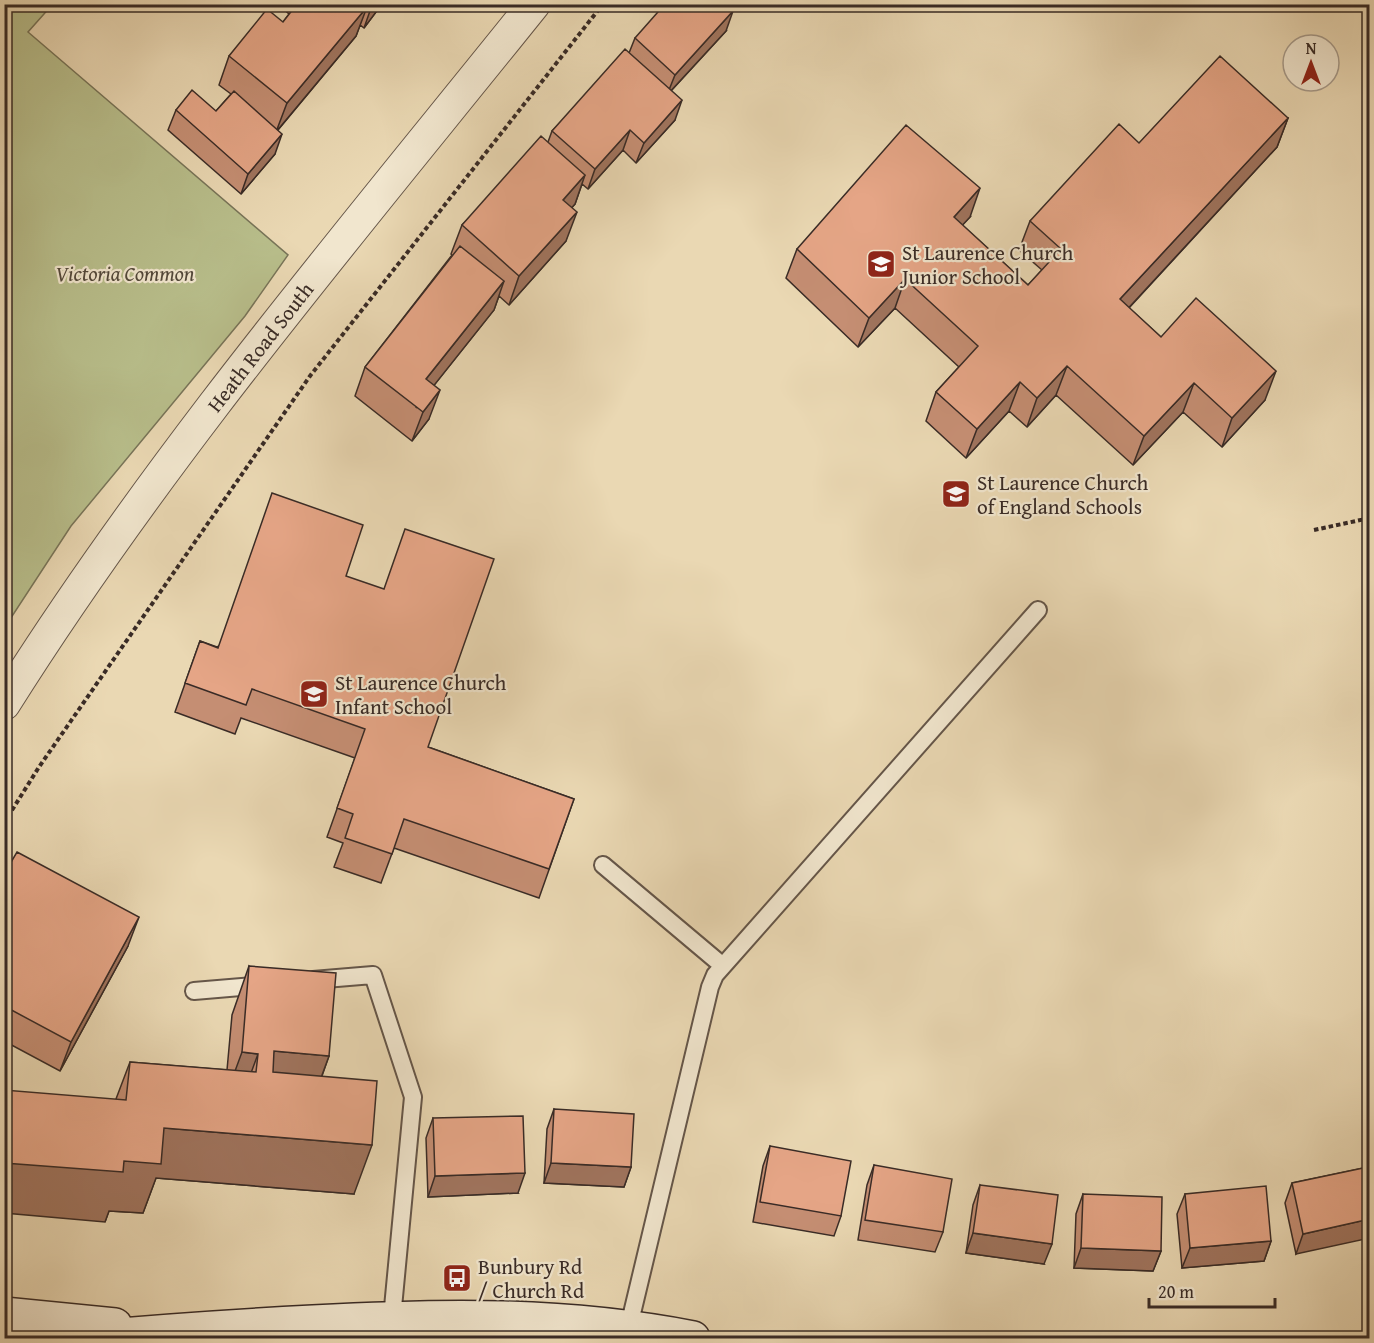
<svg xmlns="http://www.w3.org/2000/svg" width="1374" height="1343" viewBox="0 0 1374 1343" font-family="'Gentium Book Plus',serif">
  <rect width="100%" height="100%" fill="#ead8b3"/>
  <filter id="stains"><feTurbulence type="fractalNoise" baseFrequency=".00333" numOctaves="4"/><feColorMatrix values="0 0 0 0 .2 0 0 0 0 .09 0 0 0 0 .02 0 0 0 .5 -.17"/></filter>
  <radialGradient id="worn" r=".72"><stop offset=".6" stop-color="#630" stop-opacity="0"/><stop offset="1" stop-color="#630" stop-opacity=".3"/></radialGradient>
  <path fill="#b8be8b" stroke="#787458" stroke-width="1.5" d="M 5,4 L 52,5 L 28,32 L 288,255 L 245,316 L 71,526 L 5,627 Z"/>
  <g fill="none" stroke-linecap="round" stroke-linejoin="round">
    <g stroke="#655649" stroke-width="20">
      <path id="lane" d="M 603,865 L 723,966
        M 313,980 L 373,975 L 413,1097 L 392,1318
        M 194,991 L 264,985
        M 629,1326 L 710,987 L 715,975 L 1038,610"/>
    </g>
    <g stroke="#655649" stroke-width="34">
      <path id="street" d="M 4,704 C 160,456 351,232 534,4"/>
    </g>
    <g stroke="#392b26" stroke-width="36">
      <path id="secondary" d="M 4,1314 L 115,1325
        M 86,1338 C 162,1331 237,1326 313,1322 C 444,1315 564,1313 693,1338"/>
    </g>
    <path stroke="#392b26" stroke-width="4" stroke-dasharray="4.5 3" stroke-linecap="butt" d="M 1314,530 L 1370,518
      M 4,823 L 39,767 L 310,376 L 603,4"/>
    <use href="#lane" stroke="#f1e6ce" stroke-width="16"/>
    <use href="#street" stroke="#f1e6ce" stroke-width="32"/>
    <use href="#secondary" stroke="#f1e6ce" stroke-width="33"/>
  </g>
  <path fill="#c58e73" stroke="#392b26" stroke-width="1.5" d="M 278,4 L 382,4 L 364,28 L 360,25 L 356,36 L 278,130 L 275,154 L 241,194 L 168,130 L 176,110 L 216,111 L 231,94 L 219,85 L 229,56 L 283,22 L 289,14 Z
    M 738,4 L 751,4 L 745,11 Z
    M 726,31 L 671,91 L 675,120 L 636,163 L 623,150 L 588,189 L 582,184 L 575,204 L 572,207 L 566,241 L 509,305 L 499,296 L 494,310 L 434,385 L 429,419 L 412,441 L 355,396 L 365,367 L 452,255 L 451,254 L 462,225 L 548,142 L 552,131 L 629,53 L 635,38 Z
    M 1288,118 L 1277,147 L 1129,308 L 1161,337 L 1265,400 L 1222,447 L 1183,412 L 1133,465 L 1056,395 L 1027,427 L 1009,411 L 966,458 L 926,421 L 936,392 L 959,367 L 895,308 L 858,347 L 786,278 L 797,249 L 970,217 L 962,225 L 1028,285 L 1042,270 L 1019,250 L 1030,221 L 1139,143 Z
    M 346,576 L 428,747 L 574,799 L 539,898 L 394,848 L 381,883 L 334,867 L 343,843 L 327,837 L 355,758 L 241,718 L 235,734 L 175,712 L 200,641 L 217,647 Z
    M 4,874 L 128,946 L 60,1071 L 4,1041 Z
    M 249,966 L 329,1056 L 322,1076 L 354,1194 L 156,1178 L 143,1213 L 109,1211 L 105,1222 L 116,1099 L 130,1062 L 227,1070 L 232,1015 Z
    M 554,1109 L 631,1167 L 624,1187 L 544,1183 L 547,1129 Z
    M 433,1118 L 518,1193 L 428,1197 L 426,1138 Z
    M 770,1146 L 841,1216 L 834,1236 L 753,1222 L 763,1166 Z
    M 874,1165 L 943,1232 L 935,1252 L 858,1240 L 867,1185 Z
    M 1368,1167 L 1296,1254 L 1285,1203 L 1292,1183 Z
    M 980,1185 L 1044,1264 L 966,1253 L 973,1205 Z
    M 1083,1194 L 1161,1251 L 1153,1271 L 1074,1268 L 1076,1214 Z
    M 1185,1194 L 1271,1241 L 1264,1261 L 1182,1268 L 1177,1214 Z"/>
  <path fill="#a0745e" stroke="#392b26" stroke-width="1.5" d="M 374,4 L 382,4 L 364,28 L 371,8 Z
    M 748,4 L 751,4 L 745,11 Z
    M 367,7 L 356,36 L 276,132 L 287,103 Z
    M 733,11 L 726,31 L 667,95 L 675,75 Z
    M 682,100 L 675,120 L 636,163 L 644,143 Z
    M 1288,118 L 1277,147 L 1110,328 L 1120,299 Z
    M 630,130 L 623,150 L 588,189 L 595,169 Z
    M 282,134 L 275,154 L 241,194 L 248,174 Z
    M 585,175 L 575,204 L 553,229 L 563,200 Z
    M 980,188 L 970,217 L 943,246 L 954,217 Z
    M 577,212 L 566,241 L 509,305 L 519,276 Z
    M 905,279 L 895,308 L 858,347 L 869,318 Z
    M 504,281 L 494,310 L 416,408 L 426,379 Z
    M 1067,366 L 1056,395 L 1027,427 L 1037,398 Z
    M 1276,371 L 1265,400 L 1222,447 L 1232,418 Z
    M 1020,382 L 1009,411 L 966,458 L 977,429 Z
    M 1194,383 L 1183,412 L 1133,465 L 1144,436 Z
    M 440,390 L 429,419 L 412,441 L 423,412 Z
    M 139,917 L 128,946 L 60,1071 L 71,1042 Z
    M 274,1051 L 329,1056 L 311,1105 L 256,1100 Z
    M 242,1052 L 258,1054 L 240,1103 L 224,1101 Z
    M 164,1128 L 372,1145 L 354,1194 L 156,1178 L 143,1213 L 109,1211 L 105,1222 L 4,1213 L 4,1163 L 124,1161 Z
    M 551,1163 L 631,1167 L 624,1187 L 544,1183 Z
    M 525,1173 L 518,1193 L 428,1197 L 435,1176 Z
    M 1370,1219 L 1370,1238 L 1296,1254 L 1303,1234 Z
    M 973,1233 L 1052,1244 L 1044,1264 L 966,1253 Z
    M 1271,1241 L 1264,1261 L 1182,1268 L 1190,1248 Z
    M 1081,1248 L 1161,1251 L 1153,1271 L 1074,1268 Z"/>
  <path fill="#e5a586" stroke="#392b26" stroke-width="1.5" d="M 297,4 L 363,4 L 367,7 L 287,103 L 229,56 L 267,9 L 283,22 Z
    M 367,4 L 374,4 L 371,8 Z
    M 665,4 L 726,4 L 733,11 L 675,75 L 635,38 Z
    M 625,49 L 682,100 L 644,143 L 630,130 L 595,169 L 552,131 Z
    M 1220,56 L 1288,118 L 1120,299 L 1161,337 L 1196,298 L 1276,371 L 1232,418 L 1194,383 L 1144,436 L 1067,366 L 1037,398 L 1020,382 L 977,429 L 936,392 L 978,346 L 905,279 L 869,318 L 797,249 L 906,125 L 980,188 L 954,217 L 1028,285 L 1061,249 L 1030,221 L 1119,124 L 1139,143 Z
    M 192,90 L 216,111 L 234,91 L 282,134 L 248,174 L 176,110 Z
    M 541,136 L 585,175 L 563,200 L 577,212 L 519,276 L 462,225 Z
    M 460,246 L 504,281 L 426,379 L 440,390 L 423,412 L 365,367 Z
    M 272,493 L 363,525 L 346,576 L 384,589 L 405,529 L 494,559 L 428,747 L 574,799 L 549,869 L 404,819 L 392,854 L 345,838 L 353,814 L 337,808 L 365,729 L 252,689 L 246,705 L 185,683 L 200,641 L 218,648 Z
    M 17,852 L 139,917 L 71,1042 L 4,1006 L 4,874 Z
    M 249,966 L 336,973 L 329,1056 L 274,1051 L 273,1072 L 377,1081 L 372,1145 L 164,1128 L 161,1164 L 124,1161 L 123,1172 L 4,1163 L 4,1090 L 126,1100 L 130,1062 L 256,1072 L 258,1054 L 242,1052 Z
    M 554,1109 L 634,1114 L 631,1167 L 551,1163 Z
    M 523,1116 L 525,1173 L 435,1176 L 433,1118 Z
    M 770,1146 L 851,1161 L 841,1216 L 760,1202 Z
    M 874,1165 L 952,1179 L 943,1232 L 865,1220 Z
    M 1368,1167 L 1370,1172 L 1370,1219 L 1303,1234 L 1292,1183 Z
    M 980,1185 L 1058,1195 L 1052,1244 L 973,1233 Z
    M 1266,1186 L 1271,1241 L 1190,1248 L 1185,1194 Z
    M 1083,1194 L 1162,1197 L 1161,1251 L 1081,1248 Z"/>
  <defs>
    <g id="school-square" transform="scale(1.5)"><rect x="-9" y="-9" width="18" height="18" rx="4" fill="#8f2418" stroke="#f1e6ce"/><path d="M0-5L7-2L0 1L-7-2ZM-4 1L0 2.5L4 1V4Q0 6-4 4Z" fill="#fff"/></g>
    <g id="bus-square" transform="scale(1.5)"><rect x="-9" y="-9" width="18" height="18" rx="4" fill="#8f2418" stroke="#f1e6ce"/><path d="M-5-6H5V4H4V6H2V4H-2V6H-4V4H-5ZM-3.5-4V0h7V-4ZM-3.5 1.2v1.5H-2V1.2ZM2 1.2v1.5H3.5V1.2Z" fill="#fff"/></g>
  </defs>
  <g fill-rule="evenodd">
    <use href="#school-square" x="881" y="264"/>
    <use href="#school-square" x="956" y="494"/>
    <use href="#school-square" x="314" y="694"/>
    <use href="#bus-square" x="457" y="1278"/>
  </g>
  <g text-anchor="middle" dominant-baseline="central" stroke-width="4.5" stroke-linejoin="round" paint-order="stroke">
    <g font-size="21" fill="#392b26" stroke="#f1e6ce" text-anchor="start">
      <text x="902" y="252">St Laurence Church<tspan x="902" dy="24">Junior School</tspan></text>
      <text x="977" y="482">St Laurence Church<tspan x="977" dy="24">of England Schools</tspan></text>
      <text x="335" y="682">St Laurence Church<tspan x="335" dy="24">Infant School</tspan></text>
      <text x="478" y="1266">Bunbury Rd<tspan x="478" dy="24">/ Church Rd</tspan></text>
    </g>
    <g font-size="21" font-style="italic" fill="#52483a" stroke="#f1e6ce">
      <text x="125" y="273">Victoria Common</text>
    </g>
    <g font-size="21" fill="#392b26" stroke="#f1e6ce">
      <text transform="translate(260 347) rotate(-52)">Heath Road South</text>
    </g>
  </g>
  <rect width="1374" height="1343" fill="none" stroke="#ead8b3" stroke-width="24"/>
  <rect x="6" y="6" width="1362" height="1331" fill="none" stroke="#392b26" stroke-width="3"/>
  <rect x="12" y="12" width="1350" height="1319" fill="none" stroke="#392b26" stroke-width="1.5"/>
  <g transform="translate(1311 63)"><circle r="28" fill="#f1e6ce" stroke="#a79b8b" stroke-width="1.5"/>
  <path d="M0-4.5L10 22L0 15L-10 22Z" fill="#8f2418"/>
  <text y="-9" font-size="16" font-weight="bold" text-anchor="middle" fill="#392b26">N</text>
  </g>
  <path d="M1149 1298v9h126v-9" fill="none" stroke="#392b26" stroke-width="3"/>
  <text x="1158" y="1298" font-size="18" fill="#392b26" stroke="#f1e6ce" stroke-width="4.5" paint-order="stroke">20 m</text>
  <rect width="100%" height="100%" filter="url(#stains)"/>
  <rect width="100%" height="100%" fill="url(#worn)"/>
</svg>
